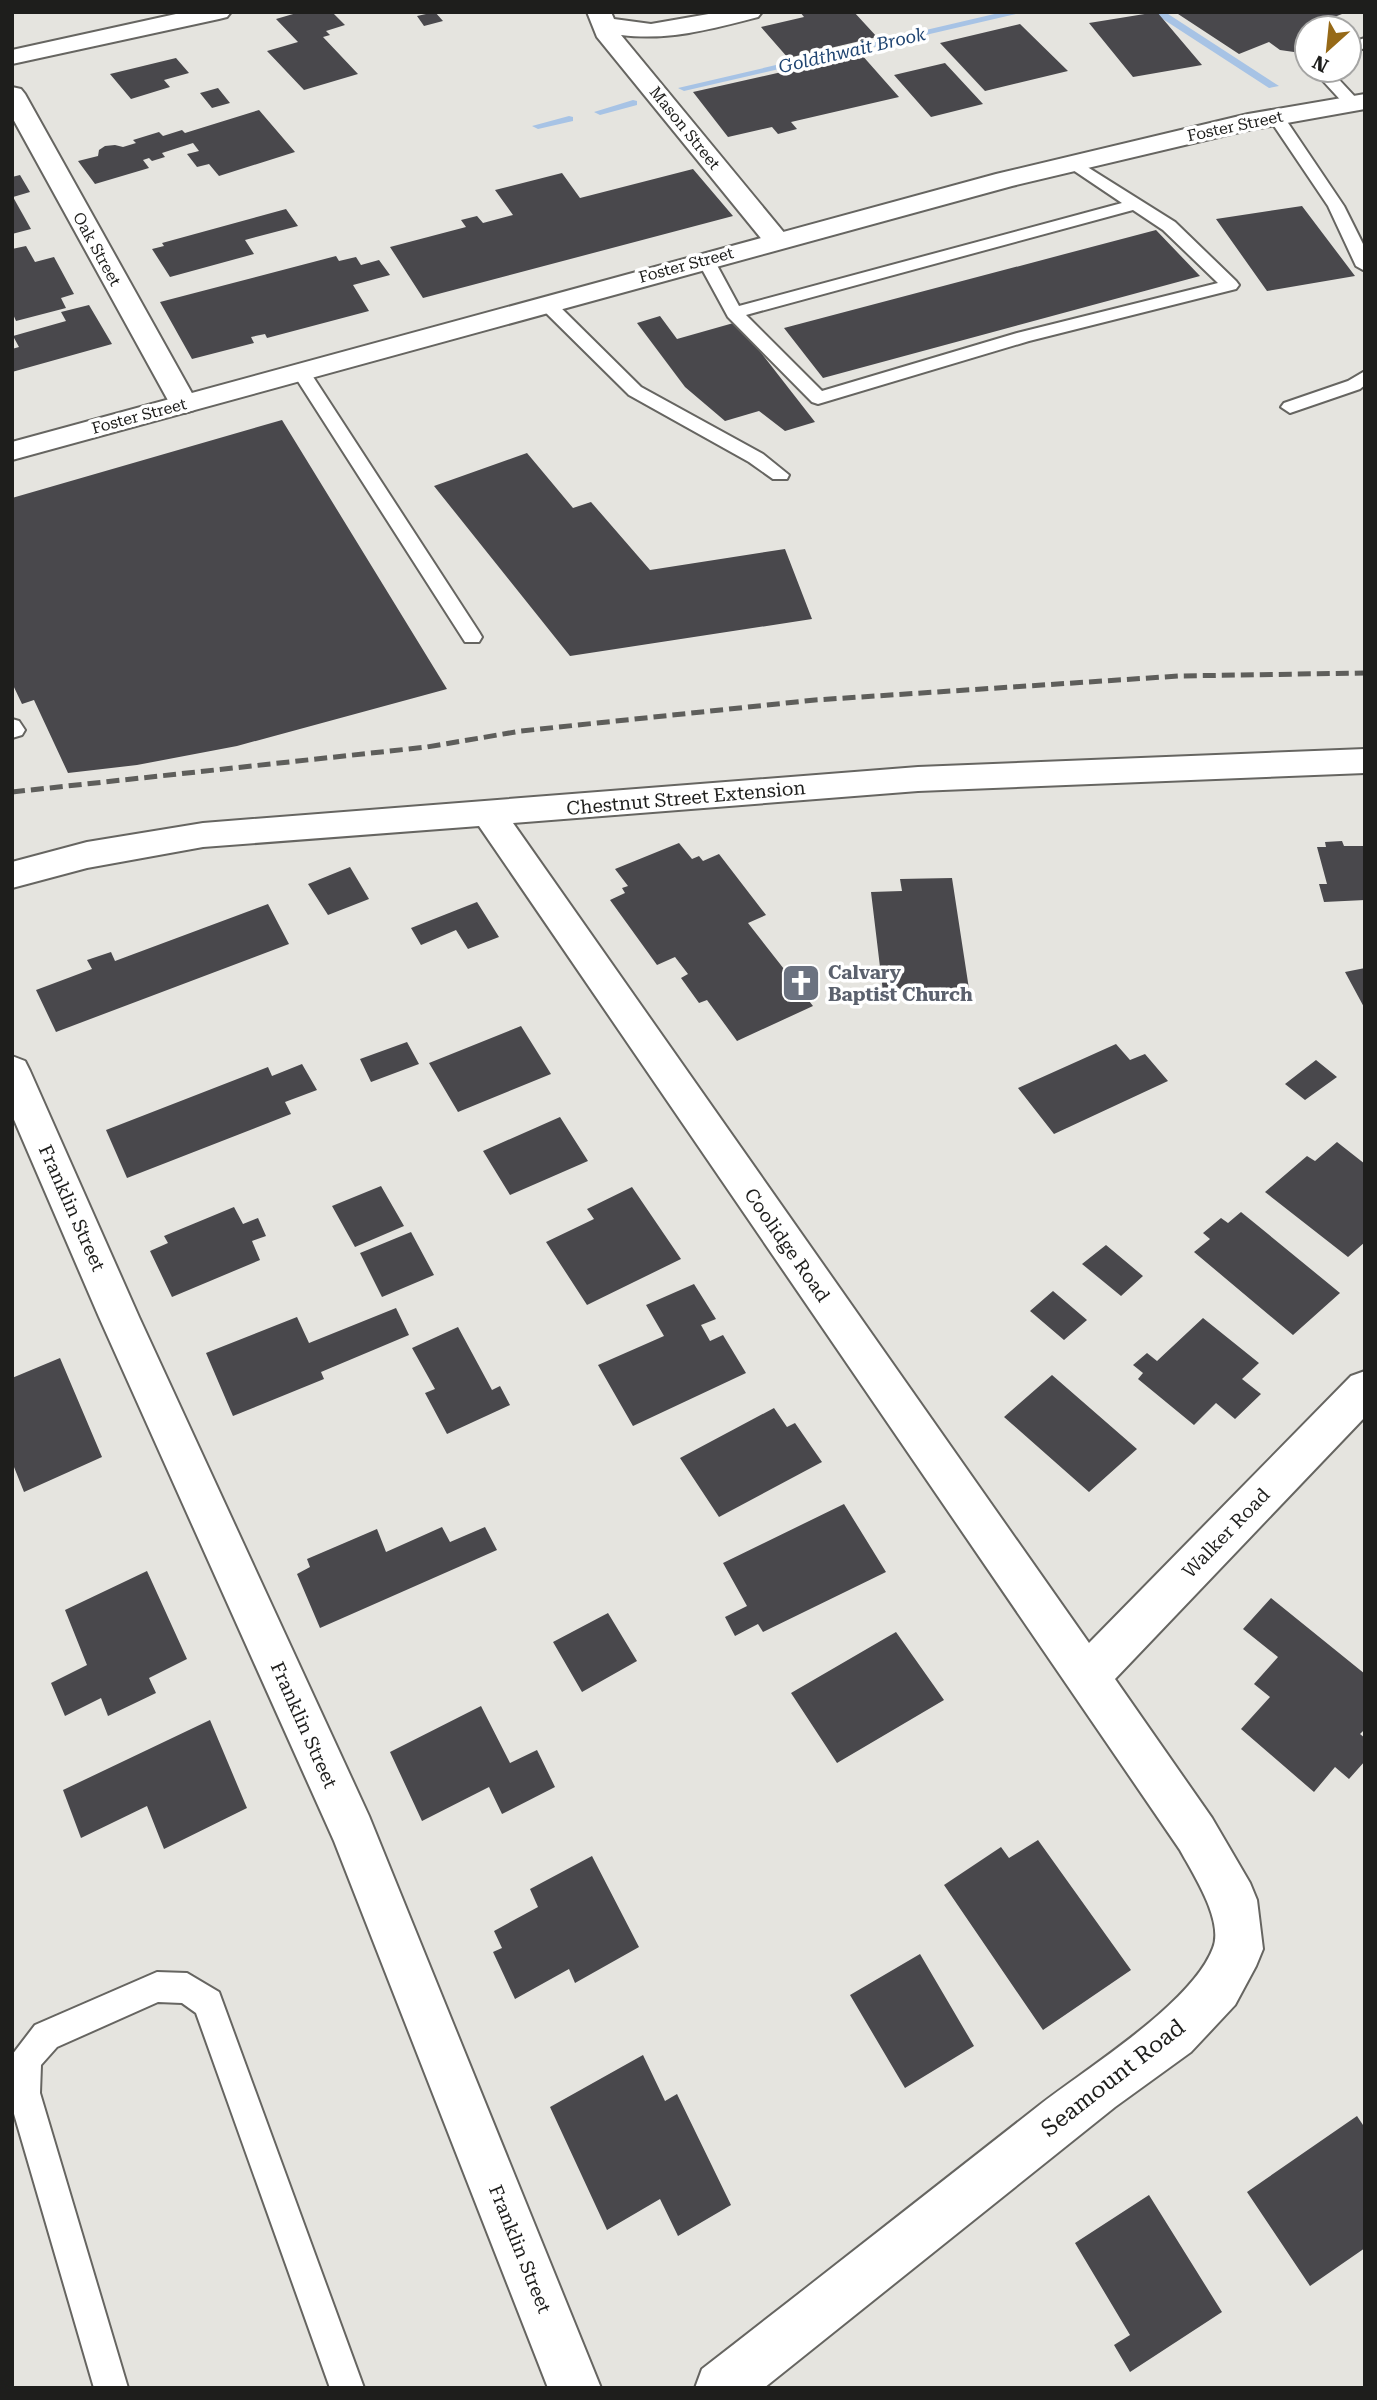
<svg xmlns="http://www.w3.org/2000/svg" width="1377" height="2400" viewBox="0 0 1377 2400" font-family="'Roboto Serif',serif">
  <rect width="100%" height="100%" fill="#e5e4df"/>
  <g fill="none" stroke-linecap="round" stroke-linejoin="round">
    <path fill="#a7c3e5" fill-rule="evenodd" d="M 1003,12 L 1024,12 L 684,91 L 678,88 Z
      M 1152,12 L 1165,12 L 1279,86 L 1269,88 Z
      M 633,100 L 637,101 L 637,105 L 600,115 L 594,112 Z
      M 569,116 L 573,117 L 573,121 L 538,129 L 532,126 Z"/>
  </g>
  <path fill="#49484c" d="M 300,12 L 332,12 L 345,25 L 326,31 L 330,35 L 323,37 L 358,74 L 304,90 L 267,51 L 298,42 L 276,19 Z
    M 435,12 L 443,21 L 424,26 L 417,16 Z
    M 800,12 L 854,12 L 877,37 L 788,58 L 761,27 L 804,17 Z
    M 1157,12 L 1202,65 L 1133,77 L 1089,23 Z
    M 1175,12 L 1347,12 L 1317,24 L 1323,28 L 1307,28 L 1307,50 L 1301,53 L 1280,50 L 1269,42 L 1239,54 Z
    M 1020,24 L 1068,71 L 985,91 L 940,43 Z
    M 861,54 L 899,97 L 791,122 L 797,129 L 778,134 L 772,127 L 728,137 L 693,92 Z
    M 176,58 L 189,73 L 164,80 L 170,87 L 131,99 L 110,74 Z
    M 945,63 L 983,104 L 931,117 L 894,75 Z
    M 218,88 L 230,103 L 212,108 L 200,93 Z
    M 259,110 L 295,152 L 219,176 L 209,164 L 197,167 L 187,154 L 199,151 L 193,143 L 162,153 L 165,157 L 152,161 L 149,158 L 143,160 L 149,168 L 95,184 L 78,161 L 98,156 L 99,150 L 105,146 L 115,145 L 123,147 L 136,143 L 133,140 L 159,132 L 163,136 L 182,130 L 185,133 Z
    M 693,169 L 733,216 L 423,298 L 390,247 L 466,227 L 461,220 L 477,216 L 483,223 L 513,215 L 495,190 L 562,173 L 580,198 Z
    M 20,175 L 30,192 L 13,197 L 31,229 L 12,234 L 12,177 Z
    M 1302,206 L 1355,276 L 1267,291 L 1216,219 Z
    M 286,209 L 298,226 L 245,240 L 254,254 L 170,277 L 152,249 L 164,246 L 162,243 Z
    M 1156,230 L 1200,276 L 823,378 L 784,328 Z
    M 26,246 L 35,262 L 54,257 L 74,294 L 61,298 L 66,308 L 16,321 L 12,312 L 12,249 Z
    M 336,256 L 339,261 L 356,257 L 361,265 L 379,260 L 390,275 L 353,285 L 369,311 L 267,338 L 265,334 L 251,337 L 254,343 L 192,359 L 160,302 Z
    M 89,305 L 112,344 L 12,372 L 12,349 L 19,347 L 13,336 L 66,321 L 61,312 Z
    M 660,316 L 677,339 L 737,322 L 815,422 L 785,431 L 759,411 L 725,421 L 685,387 L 637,323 Z
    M 282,420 L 447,689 L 237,746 L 137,765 L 68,773 L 34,700 L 22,704 L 12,683 L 12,498 Z
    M 527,453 L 573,508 L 591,502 L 650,570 L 785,549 L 812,619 L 570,656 L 434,486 Z
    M 1342,841 L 1344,846 L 1365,846 L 1365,900 L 1324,902 L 1319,884 L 1327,884 L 1317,847 L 1326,847 L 1325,842 Z
    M 679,843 L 692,859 L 699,856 L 703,861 L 719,854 L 766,915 L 748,923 L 813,1006 L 737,1041 L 707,1000 L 699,1003 L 681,978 L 688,974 L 675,957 L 657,965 L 610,900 L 625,893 L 622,888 L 628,886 L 615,869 Z
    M 350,867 L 369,899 L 328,915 L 308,884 Z
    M 952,878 L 969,989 L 883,992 L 871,892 L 902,891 L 900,879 Z
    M 477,902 L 499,937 L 468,949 L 456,930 L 421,945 L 411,928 Z
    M 268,904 L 289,944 L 56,1032 L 36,990 L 92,969 L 87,960 L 111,952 L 115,961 Z
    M 1365,968 L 1365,1009 L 1345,972 Z
    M 521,1026 L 551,1074 L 458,1112 L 429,1063 Z
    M 407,1042 L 419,1064 L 371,1082 L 360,1059 Z
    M 1116,1044 L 1130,1060 L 1145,1054 L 1168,1081 L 1054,1134 L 1018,1088 Z
    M 1316,1060 L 1337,1077 L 1305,1100 L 1285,1084 Z
    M 302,1064 L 317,1090 L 285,1102 L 291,1114 L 127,1178 L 106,1130 L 268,1067 L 272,1076 Z
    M 560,1117 L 588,1161 L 510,1195 L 483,1151 Z
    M 1337,1142 L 1365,1164 L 1365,1242 L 1348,1257 L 1265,1192 L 1307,1156 L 1315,1161 Z
    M 381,1186 L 404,1226 L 355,1247 L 332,1206 Z
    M 632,1187 L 681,1259 L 587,1305 L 546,1242 L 594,1219 L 587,1209 Z
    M 234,1207 L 243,1224 L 258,1218 L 266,1236 L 252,1241 L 260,1260 L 172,1297 L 150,1251 L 168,1243 L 164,1236 Z
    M 1241,1212 L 1340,1293 L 1293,1335 L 1194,1252 L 1210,1239 L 1203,1233 L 1221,1218 L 1228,1223 Z
    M 411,1232 L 434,1275 L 382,1297 L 360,1253 Z
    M 1106,1245 L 1143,1276 L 1121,1296 L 1082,1264 Z
    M 694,1284 L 716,1319 L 701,1325 L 710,1341 L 723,1335 L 746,1373 L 633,1426 L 598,1365 L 664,1336 L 646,1305 Z
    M 1053,1291 L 1087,1320 L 1064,1340 L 1030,1311 Z
    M 396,1308 L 409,1335 L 321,1372 L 324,1379 L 233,1416 L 206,1353 L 297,1317 L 309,1343 Z
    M 1203,1318 L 1259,1363 L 1242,1379 L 1261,1394 L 1235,1419 L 1216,1403 L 1194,1425 L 1138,1379 L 1143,1373 L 1133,1365 L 1147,1353 L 1157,1361 Z
    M 458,1327 L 492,1390 L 500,1386 L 510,1405 L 447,1434 L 425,1393 L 435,1389 L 412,1348 Z
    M 60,1358 L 102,1457 L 24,1492 L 12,1462 L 12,1378 Z
    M 1052,1375 L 1137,1449 L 1089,1492 L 1004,1417 Z
    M 774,1408 L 787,1427 L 795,1423 L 822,1462 L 719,1517 L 680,1458 Z
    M 844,1504 L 886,1572 L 763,1632 L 758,1624 L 735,1636 L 725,1617 L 747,1606 L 723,1563 Z
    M 442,1527 L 450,1542 L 485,1527 L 497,1550 L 320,1628 L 297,1574 L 310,1567 L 307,1559 L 377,1529 L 386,1552 Z
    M 147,1571 L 187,1659 L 149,1678 L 156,1693 L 108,1716 L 101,1698 L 65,1716 L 51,1683 L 87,1665 L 65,1610 Z
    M 1271,1598 L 1365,1674 L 1365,1729 L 1360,1734 L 1365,1738 L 1365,1761 L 1349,1779 L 1335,1767 L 1314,1792 L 1241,1729 L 1270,1697 L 1254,1684 L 1278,1657 L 1243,1629 Z
    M 608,1613 L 637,1661 L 582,1692 L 553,1642 Z
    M 896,1632 L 944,1700 L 837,1763 L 791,1693 Z
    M 481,1706 L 510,1763 L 537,1750 L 555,1787 L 502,1814 L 489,1787 L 422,1821 L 390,1752 Z
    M 210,1720 L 247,1808 L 164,1849 L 147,1806 L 81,1838 L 63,1790 Z
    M 1038,1840 L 1131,1970 L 1043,2030 L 944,1885 L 1001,1847 L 1009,1858 Z
    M 592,1856 L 639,1947 L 575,1983 L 569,1969 L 515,1999 L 493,1952 L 502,1948 L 494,1931 L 538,1907 L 530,1889 Z
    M 920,1954 L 974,2046 L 905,2088 L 850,1995 Z
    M 643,2055 L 665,2101 L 677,2094 L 731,2205 L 678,2236 L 660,2199 L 607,2230 L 550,2107 Z
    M 1357,2116 L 1365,2128 L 1365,2248 L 1310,2286 L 1247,2192 Z
    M 1149,2195 L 1222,2312 L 1130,2372 L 1114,2345 L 1130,2335 L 1075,2243 Z"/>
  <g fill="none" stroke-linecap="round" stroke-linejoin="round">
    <g stroke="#666561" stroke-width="4">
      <path id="lane" d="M 1365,38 L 1365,48 L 1349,53 L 1349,43 Z
        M 1313,70 L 1330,70 L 1358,100 L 1360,103 L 1358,106 L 1346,106 Z
        M 1276,112 L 1282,114 L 1344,206 L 1365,248 L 1365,271 L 1356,266 L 1328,206 L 1268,117 Z
        M 1073,158 L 1175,222 L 1236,281 L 1239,285 L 1236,289 L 1029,341 L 818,404 L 812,402 L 728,317 L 697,260 L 706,255 L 712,256 L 739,306 L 1122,203 L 1067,166 L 1065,163 ZM 1133,210 L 1163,230 L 1218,283 L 1017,333 L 822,391 L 746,315 Z
        M 547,299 L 553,300 L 641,387 L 763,454 L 789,475 L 787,479 L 773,479 L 749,462 L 629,395 L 541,308 L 538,304 L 541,300 Z
        M 301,366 L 310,372 L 479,632 L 482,637 L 479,642 L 465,642 L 292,372 Z
        M 1365,371 L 1365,385 L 1360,389 L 1290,413 L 1281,407 L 1284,403 L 1348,381 Z
        M 12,719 L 19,721 L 25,730 L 22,735 L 12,738 Z
        M 157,1972 L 187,1973 L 219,1992 L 364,2388 L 330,2388 L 196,2013 L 182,2003 L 158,2002 L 57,2047 L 41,2065 L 40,2093 L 128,2388 L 94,2388 L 12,2107 L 12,2055 L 35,2025 Z"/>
    </g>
    <g stroke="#666561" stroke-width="4">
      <path id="street" d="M 185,12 L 231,12 L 227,17 L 219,19 L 12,64 L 12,50 Z
        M 587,12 L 611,12 L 614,19 L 651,24 L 720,12 L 762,12 L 758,17 C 712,29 669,41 621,35 L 786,235 L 790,241 L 786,247 L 777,249 L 768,247 L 597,37 Z
        M 12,87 L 21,89 L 25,94 L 198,404 L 194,410 L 184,413 L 174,410 L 170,404 L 12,117 Z
        M 1365,749 L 1365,773 L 918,791 L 513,823 L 1089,1643 L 1351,1376 L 1365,1371 L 1365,1417 L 1115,1679 L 1212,1818 L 1250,1883 L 1257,1900 L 1263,1949 L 1256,1966 L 1235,2005 L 1191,2052 L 1115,2107 L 764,2388 L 695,2388 L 702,2369 C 814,2282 926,2194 1037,2107 C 1085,2069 1192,2004 1213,1948 C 1224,1921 1193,1874 1180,1850 L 479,826 L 203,847 L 87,868 L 12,888 L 12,862 L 87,842 L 203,823 L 918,767 Z
        M 12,1056 L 25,1061 L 30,1071 L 139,1317 L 369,1816 L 601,2388 L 548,2388 L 334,1841 L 99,1317 L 12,1115 Z"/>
    </g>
    <g stroke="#666561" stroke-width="4">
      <path id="primary" d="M 1365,94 L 1365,109 L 1248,130 L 1012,186 L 12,460 L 12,442 L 996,174 L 1248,114 Z"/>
    </g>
    <use href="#lane" fill="#fff" fill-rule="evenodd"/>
    <use href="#street" fill="#fff" fill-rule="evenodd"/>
    <use href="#primary" fill="#fff" fill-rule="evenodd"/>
    <path stroke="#5e5e5b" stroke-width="5" stroke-dasharray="13 6" stroke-linecap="butt" d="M 12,792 L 427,747 L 521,731 L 815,700 L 1179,676 L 1365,673"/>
  </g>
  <defs>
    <g id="church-square" transform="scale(2.0125)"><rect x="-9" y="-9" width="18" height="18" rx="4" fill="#6b7280" stroke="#fff"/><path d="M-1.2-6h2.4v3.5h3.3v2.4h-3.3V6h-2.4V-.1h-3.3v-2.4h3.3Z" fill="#fff"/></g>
  </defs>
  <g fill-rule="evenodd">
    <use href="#church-square" x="801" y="983"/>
  </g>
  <g text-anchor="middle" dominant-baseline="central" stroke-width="7" stroke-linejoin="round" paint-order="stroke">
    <g font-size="16" fill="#1e1e1c" stroke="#fff">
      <text transform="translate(1235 126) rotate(-12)">Foster Street</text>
      <text transform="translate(685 128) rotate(51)">Mason Street</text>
      <text transform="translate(97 249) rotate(61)">Oak Street</text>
      <text transform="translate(686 265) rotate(-15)">Foster Street</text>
      <text transform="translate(139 416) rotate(-15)">Foster Street</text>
    </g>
    <g font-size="18" font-style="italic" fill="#1f4471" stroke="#fff">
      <text transform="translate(852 50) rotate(-13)">Goldthwait Brook</text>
    </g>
    <g font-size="19" fill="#1e1e1c" stroke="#fff">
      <text transform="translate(686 798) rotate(-5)">Chestnut Street Extension</text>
      <text transform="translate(72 1208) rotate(66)">Franklin Street</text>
      <text transform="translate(787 1245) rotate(55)">Coolidge Road</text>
      <text transform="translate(1226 1533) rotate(-46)">Walker Road</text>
      <text transform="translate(304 1725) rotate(66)">Franklin Street</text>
      <text transform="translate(520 2249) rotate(68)">Franklin Street</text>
    </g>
    <g font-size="19" font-weight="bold" fill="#5b616d" stroke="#fff" text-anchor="start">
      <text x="828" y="972">Calvary<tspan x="828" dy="22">Baptist Church</tspan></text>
    </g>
    <g font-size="23" fill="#1e1e1c" stroke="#fff">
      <text transform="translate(1113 2078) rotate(-38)">Seamount Road</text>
    </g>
  </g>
  <rect width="1377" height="2400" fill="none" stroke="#1e1e1c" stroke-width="28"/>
  <g transform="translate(1328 49) rotate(207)"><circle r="33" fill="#ffffff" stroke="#a5a5a4" stroke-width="2"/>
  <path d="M0-5L12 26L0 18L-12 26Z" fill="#966917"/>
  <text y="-10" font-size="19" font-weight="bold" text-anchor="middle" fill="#1e1e1c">N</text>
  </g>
</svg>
